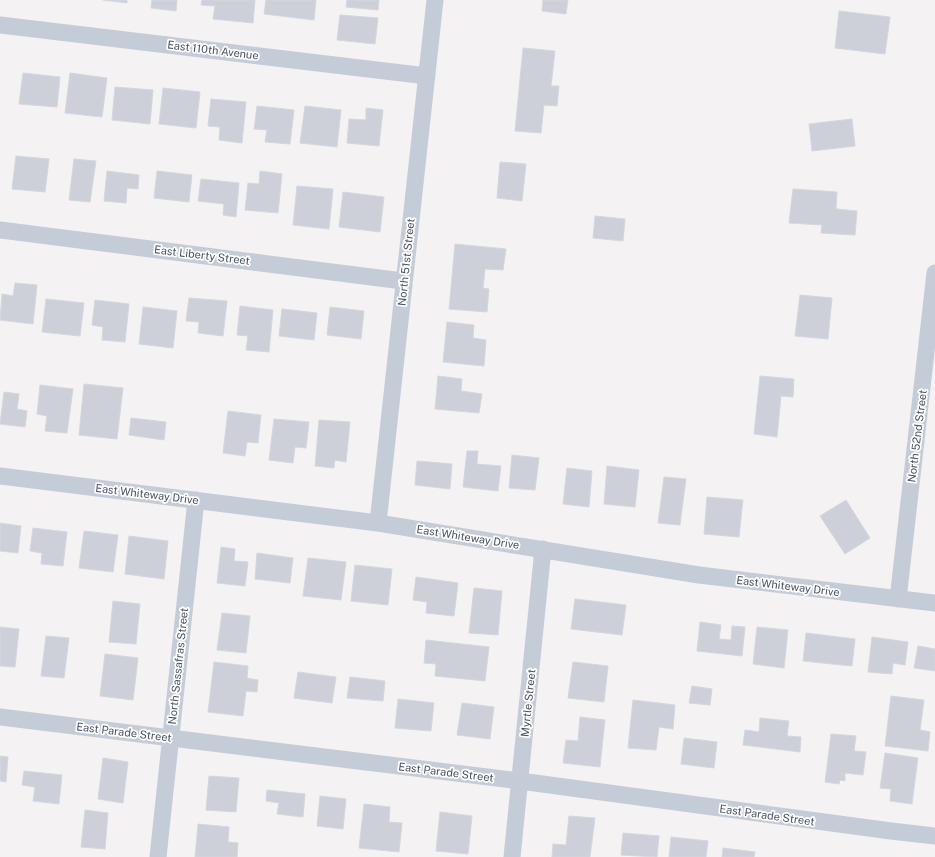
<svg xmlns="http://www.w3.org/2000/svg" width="935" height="857" viewBox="0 0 935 857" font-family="'Public Sans',sans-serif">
  <rect width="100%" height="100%" fill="#f4f2f2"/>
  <path fill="#cdd0d8" stroke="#d5d7de" d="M 103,0 L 127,0 L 127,3 Z
    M 152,0 L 177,0 L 176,11 L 151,8 Z
    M 202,0 L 255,0 L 253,23 L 213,19 L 215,6 L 201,5 Z
    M 266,0 L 316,0 L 314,20 L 264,14 Z
    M 347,0 L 379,0 L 378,10 L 346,7 Z
    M 543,0 L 568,0 L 566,14 L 542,11 Z
    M 839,11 L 890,17 L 885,54 L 835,48 Z
    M 340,15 L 378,18 L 375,44 L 337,40 Z
    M 523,48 L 555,51 L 551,86 L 559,86 L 557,106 L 544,105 L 541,133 L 515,131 Z
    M 23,73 L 60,77 L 57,107 L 19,104 Z
    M 70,73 L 107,78 L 102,117 L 65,113 Z
    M 115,87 L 153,90 L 150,124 L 112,120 Z
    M 163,88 L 200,92 L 196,128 L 159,124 Z
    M 211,99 L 246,102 L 242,143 L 219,140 L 220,127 L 208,126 Z
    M 257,106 L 294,110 L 290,144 L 265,142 L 267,130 L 254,129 Z
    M 305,106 L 341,110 L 337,147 L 300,143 Z
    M 366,108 L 383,110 L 379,146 L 347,143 L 349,119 L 366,120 Z
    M 852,119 L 855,146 L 812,151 L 809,124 Z
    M 16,156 L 49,159 L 45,192 L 12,189 Z
    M 74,159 L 96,161 L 90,202 L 69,200 Z
    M 500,162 L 526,164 L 522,201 L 497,198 Z
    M 107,171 L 139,175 L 138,189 L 127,188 L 126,203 L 104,201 Z
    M 157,171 L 192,175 L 189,202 L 154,198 Z
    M 260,171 L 282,174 L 278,213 L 245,210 L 248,183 L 259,184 Z
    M 201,179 L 239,183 L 236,217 L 223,215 L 224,204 L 198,201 Z
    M 297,186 L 333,189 L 329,229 L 293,225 Z
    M 793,189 L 837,192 L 836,209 L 857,211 L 855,235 L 821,233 L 822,225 L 789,223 Z
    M 343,192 L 384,197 L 380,232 L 339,227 Z
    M 595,216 L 625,219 L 623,241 L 593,238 Z
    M 455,244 L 506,249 L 503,270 L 485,269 L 483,288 L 489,289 L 487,312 L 449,309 Z
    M 15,283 L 37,285 L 33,324 L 0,320 L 2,294 L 13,296 Z
    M 800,295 L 832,298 L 828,339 L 795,336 Z
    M 189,298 L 227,301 L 223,336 L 198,333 L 199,322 L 186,321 Z
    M 46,299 L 84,303 L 80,336 L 42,332 Z
    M 95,300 L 129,304 L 125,342 L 102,340 L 103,327 L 92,325 Z
    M 240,306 L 273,310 L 269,352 L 246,350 L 248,336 L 237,335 Z
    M 143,307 L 177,311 L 173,348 L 139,344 Z
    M 330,307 L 364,311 L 361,339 L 327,335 Z
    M 282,309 L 317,313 L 314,340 L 279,336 Z
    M 447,322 L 474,325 L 473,338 L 486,340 L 484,366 L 443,362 Z
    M 438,376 L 462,379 L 461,391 L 482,394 L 479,413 L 435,409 Z
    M 760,376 L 794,379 L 793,397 L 781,396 L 777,437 L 754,434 Z
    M 84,384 L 123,388 L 117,439 L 79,435 Z
    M 40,385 L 73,389 L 67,433 L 45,431 L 47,416 L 37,414 Z
    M 4,392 L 19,394 L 17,409 L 27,411 L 25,427 L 0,424 Z
    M 228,411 L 261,415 L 258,443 L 247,442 L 245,456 L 223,453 Z
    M 131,418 L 166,422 L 164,440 L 129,435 Z
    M 274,419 L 309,422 L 306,448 L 295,447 L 293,463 L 269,460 Z
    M 319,420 L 350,422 L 346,462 L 335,460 L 334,468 L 315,466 Z
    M 467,451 L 478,451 L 477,464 L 501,466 L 498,491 L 463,487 Z
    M 512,455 L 539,458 L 535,490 L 509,488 Z
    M 417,461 L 452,464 L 450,489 L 415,485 Z
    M 607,466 L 639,470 L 635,507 L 604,504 Z
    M 567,468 L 592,471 L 589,507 L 563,504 Z
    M 664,477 L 686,479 L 680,525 L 658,523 Z
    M 707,497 L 743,500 L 739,537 L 704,534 Z
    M 846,500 L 870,538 L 845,554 L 820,516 Z
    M 0,523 L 21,526 L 18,553 L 0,551 Z
    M 33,528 L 67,532 L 63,566 L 41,564 L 42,553 L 30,551 Z
    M 84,531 L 118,535 L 113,572 L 79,568 Z
    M 129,536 L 168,541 L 164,579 L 125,574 Z
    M 221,547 L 235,549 L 234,561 L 248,562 L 245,586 L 217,583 Z
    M 257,553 L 293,558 L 290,583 L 255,579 Z
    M 308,558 L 346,562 L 341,600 L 303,596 Z
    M 355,565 L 392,569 L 388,605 L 351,601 Z
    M 416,577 L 458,583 L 454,616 L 426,613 L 427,602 L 413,600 Z
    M 474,588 L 502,591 L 498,635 L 469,633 Z
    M 575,599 L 626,605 L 622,635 L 571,629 Z
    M 113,601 L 140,604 L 136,644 L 109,642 Z
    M 222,613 L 250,616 L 246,653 L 217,650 Z
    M 700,622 L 721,625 L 719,639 L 731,640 L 732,626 L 745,627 L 742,656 L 697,651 Z
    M 0,627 L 19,629 L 15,667 L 0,666 Z
    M 757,627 L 788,630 L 784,668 L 753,664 Z
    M 806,633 L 855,639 L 852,666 L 803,661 Z
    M 46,636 L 69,638 L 64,678 L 41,676 Z
    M 872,637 L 908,642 L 905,665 L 893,663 L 892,674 L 868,672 Z
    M 426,640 L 489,647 L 485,681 L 435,676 L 436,664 L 424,663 Z
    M 918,646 L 935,649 L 935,671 L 914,668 Z
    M 105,654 L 138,658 L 133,700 L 100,696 Z
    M 214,662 L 248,666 L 247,678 L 258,680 L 257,692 L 246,691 L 243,716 L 208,712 Z
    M 573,662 L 608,666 L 604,702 L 568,698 Z
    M 298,672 L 336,677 L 332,703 L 294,698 Z
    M 350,677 L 385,681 L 383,701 L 347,698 Z
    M 692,686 L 712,689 L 710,705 L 689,703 Z
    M 891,696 L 924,700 L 920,730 L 930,732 L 928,751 L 885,746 Z
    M 398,699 L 434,703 L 431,731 L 395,728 Z
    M 633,700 L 675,705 L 673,729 L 659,727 L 656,750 L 628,748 Z
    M 462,703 L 494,707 L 490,739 L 457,735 Z
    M 580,717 L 605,720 L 600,767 L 563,763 L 566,740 L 578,741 Z
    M 760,718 L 789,721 L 787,736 L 801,737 L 800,752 L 743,745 L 745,730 L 759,732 Z
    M 831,734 L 856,736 L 854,751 L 866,752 L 863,775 L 845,773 L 845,781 L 840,780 L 839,784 L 825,782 Z
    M 684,738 L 717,742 L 714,768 L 681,764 Z
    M 885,753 L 918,758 L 912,804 L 890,801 L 891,789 L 880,788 Z
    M 0,756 L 8,757 L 6,782 L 0,781 Z
    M 103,758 L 128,762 L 123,803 L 98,799 Z
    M 24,771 L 62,775 L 59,804 L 33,801 L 35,787 L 22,785 Z
    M 209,776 L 239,778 L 236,812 L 206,810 Z
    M 267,790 L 305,794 L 303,817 L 277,814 L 279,803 L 266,801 Z
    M 320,796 L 346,799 L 343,829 L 317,826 Z
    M 364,804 L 390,807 L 389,822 L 402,823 L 399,852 L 359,848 Z
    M 85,810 L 108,813 L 105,849 L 81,847 Z
    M 440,812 L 472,816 L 468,854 L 436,851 Z
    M 569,816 L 595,818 L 590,857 L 552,857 L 553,844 L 566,845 Z
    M 198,824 L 229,827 L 228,842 L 238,843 L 237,857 L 195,857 Z
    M 623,833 L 659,836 L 657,857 L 621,855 Z
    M 671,837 L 708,841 L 706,857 L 669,857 Z
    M 723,848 L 755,852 L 754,857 L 722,857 Z"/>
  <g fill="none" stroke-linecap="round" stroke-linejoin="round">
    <path stroke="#c4ccd8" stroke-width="17" d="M 0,25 L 427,76
      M 0,230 L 403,281
      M 0,476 L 378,523 L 699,575 L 935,603
      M 378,523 L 435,0
      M 898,599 L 935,273
      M 0,717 L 520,781 L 891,831 L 935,836
      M 158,857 L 196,500
      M 512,857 L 543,549"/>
  </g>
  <g text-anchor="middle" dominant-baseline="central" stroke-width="3.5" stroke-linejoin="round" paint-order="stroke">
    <g font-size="11" fill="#475262" stroke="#fff">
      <text transform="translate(213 50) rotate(7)">East 110th Avenue</text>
      <text transform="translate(202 255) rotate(7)">East Liberty Street</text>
      <text transform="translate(406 262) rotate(-84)">North 51st Street</text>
      <text transform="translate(917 436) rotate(-83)">North 52nd Street</text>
      <text transform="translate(147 494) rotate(7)">East Whiteway Drive</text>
      <text transform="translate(468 537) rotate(9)">East Whiteway Drive</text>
      <text transform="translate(788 586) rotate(7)">East Whiteway Drive</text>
      <text transform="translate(178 666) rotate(-84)">North Sassafras Street</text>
      <text transform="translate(528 703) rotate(-84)">Myrtle Street</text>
      <text transform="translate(124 732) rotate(7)">East Parade Street</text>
      <text transform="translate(446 772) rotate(7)">East Parade Street</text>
      <text transform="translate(767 815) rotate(8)">East Parade Street</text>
    </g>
  </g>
</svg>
